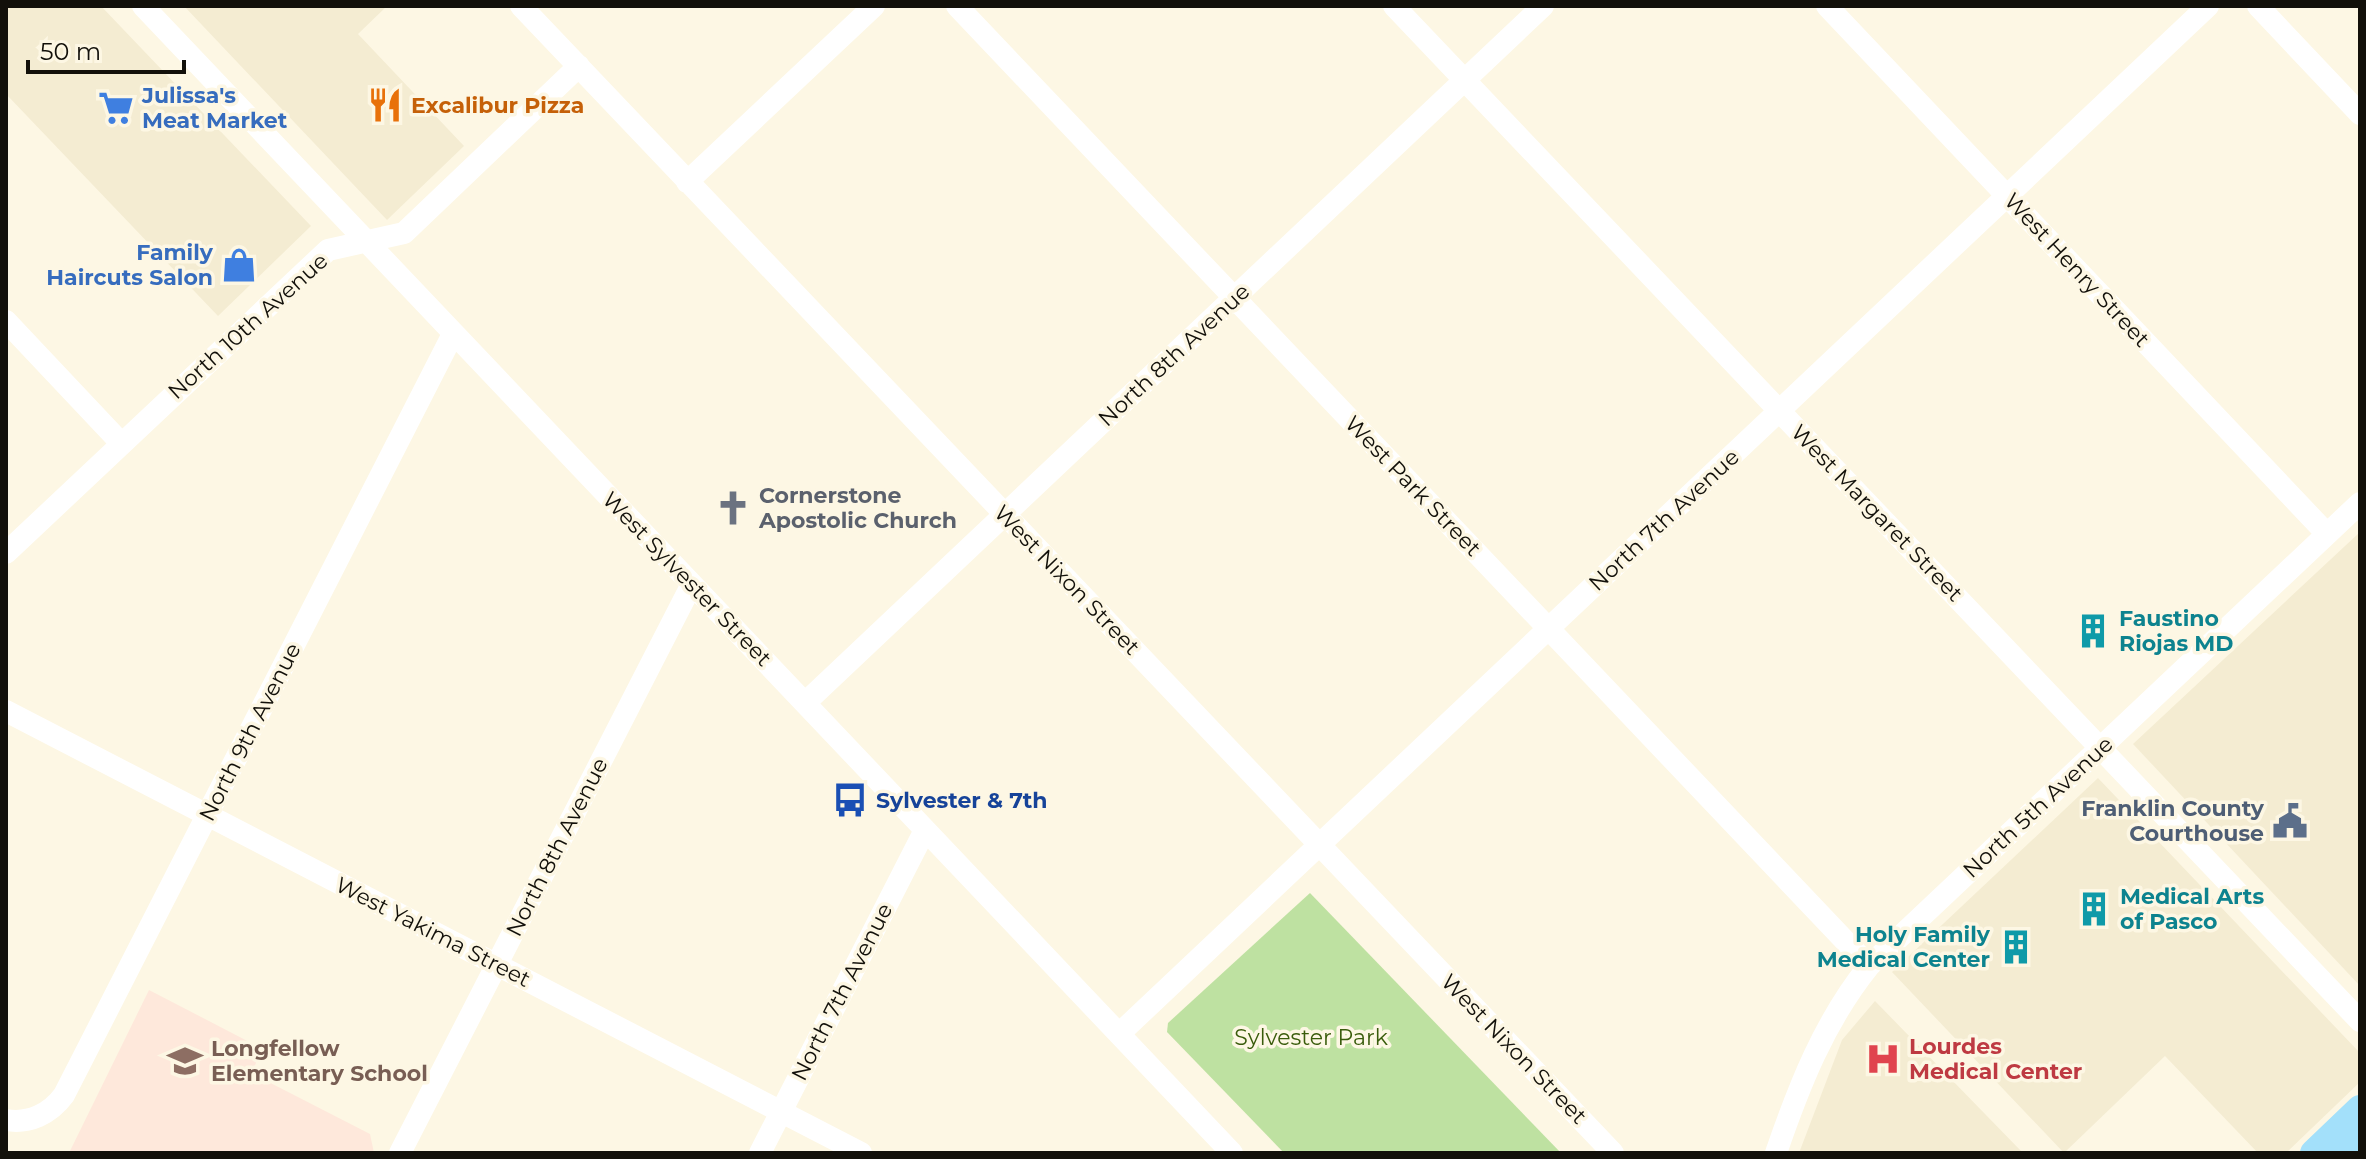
<svg xmlns="http://www.w3.org/2000/svg" width="2366" height="1159" viewBox="0 0 2366 1159" font-family="Montserrat,sans-serif">
  <rect width="100%" height="100%" fill="#fdf7e4"/>
  <path fill="#f4ecd2" d="M 6,6 L 101,6 L 311,226 L 218,316 L 6,94 Z
    M 184,6 L 387,6 L 358,34 L 464,146 L 387,220 Z
    M 2360,532 L 2360,986 L 2133,744 Z
    M 2098,778 L 2360,1053 L 2360,1082 L 2286,1153 L 2258,1153 L 2165,1056 L 2064,1153 L 1892,972 Z
    M 1875,1001 L 2023,1153 L 1799,1153 L 1842,1040 Z"/>
  <path fill="#fee8db" d="M 149,990 L 263,1049 L 251,1073 L 370,1134 L 374,1153 L 69,1153 Z"/>
  <path fill="#bee1a1" d="M 1310,893 L 1561,1153 L 1284,1153 L 1167,1032 L 1168,1023 Z"/>
  <g fill="none" stroke-linecap="round" stroke-linejoin="round">
    <path stroke="#fff" stroke-width="22" d="M 143,6 L 1232,1153
      M 521,6 L 1613,1153
      M 957,6 L 1869,966
      M 1394,6 L 2360,1021
      M 1827,6 L 2327,534
      M 2258,6 L 2360,114
      M 687,182 L 874,6
      M 6,321 L 121,443
      M 6,553 L 328,250 L 404,233 L 579,66
      M 805,703 L 1543,6
      M 6,711 L 861,1153
      M 1119,1034 L 2208,6
      M 6,1120 C 29,1124 50,1114 64,1095 L 453,334
      M 400,1153 L 692,584
      M 760,1153 L 925,830
      M 1776,1153 C 1799,1086 1824,1022 1869,966 L 2360,503"/>
    <path stroke="#a3e0fa" stroke-width="28" d="M 2314,1153 L 2360,1109
      M 2350,1153 L 2360,1143"/>
  </g>
  <defs>
    <g id="restaurant-bare" transform="scale(2.76)"><path d="M-5-6h1v4h1v-4h1v4h1v-4h1v5L-1.5 .5V6h-2V.5L-5-1ZM5-6V6H3V1.5H1.5Q1.5-4 5-6Z" fill="#e8710a" stroke="#fdf7e4" stroke-width="2.5" paint-order="stroke"/></g>
    <g id="supermarket-bare" transform="scale(2.76)"><path d="M-6-5.5h2.5l.6 2H6L4.5 2H-2.5L-4.4-4H-6ZM-1.5 3.2a1.3 1.3 0 1 0 .1 0ZM3 3.2a1.3 1.3 0 1 0 .1 0Z" fill="#3f7fe0" stroke="#fdf7e4" stroke-width="2.5" paint-order="stroke"/></g>
    <g id="shop-bare" transform="scale(2.76)"><path d="M-5-2.5h2.3a2.7 3.5 0 0 1 5.4 0H5L5.5 6h-11ZM-1.5-2.5h3a1.5 2.3 0 0 0-3 0Z" fill="#3f7fe0" stroke="#fdf7e4" stroke-width="2.5" paint-order="stroke"/></g>
    <g id="church-bare" transform="scale(2.76)"><path d="M-1.2-6h2.4v3.5h3.3v2.4h-3.3V6h-2.4V-.1h-3.3v-2.4h3.3Z" fill="#6b7280" stroke="#fdf7e4" stroke-width="2.5" paint-order="stroke"/></g>
    <g id="building-bare" transform="scale(2.76)"><path d="M-4-6H4V6H1V3H-1V6H-4ZM-2.5-4.3h1.7v1.8h-1.7ZM.8-4.3h1.7v1.8H.8ZM-2.5-1h1.7V.8h-1.7ZM.8-1h1.7V.8H.8Z" fill="#0f9aa8" stroke="#fdf7e4" stroke-width="2.5" paint-order="stroke"/></g>
    <g id="bus-bare" transform="scale(2.76)"><path d="M-5-6H5V4H4V6H2V4H-2V6H-4V4H-5ZM-3.5-4V0h7V-4ZM-3.5 1.2v1.5H-2V1.2ZM2 1.2v1.5H3.5V1.2Z" fill="#1a4fb4" stroke="#fdf7e4" stroke-width="2.5" paint-order="stroke"/></g>
    <g id="civic-bare" transform="scale(2.76)"><path d="M-.6-6.5H3V-4.5H.6V-3L4-1V1h2V6H-6V1h2V-1L-.6-3ZM-1.2 2.5V6h2.4V2.5Z" fill="#5c6f8a" stroke="#fdf7e4" stroke-width="2.5" paint-order="stroke"/></g>
    <g id="hospital-bare" transform="scale(2.76)"><path d="M-5-5h3v3.5h4V-5h3V5h-3V1.5h-4V5h-3Z" fill="#e0444e" stroke="#fdf7e4" stroke-width="2.5" paint-order="stroke"/></g>
    <g id="school-bare" transform="scale(2.76)"><path d="M0-5L7-2L0 1L-7-2ZM-4 1L0 2.5L4 1V4Q0 6-4 4Z" fill="#8d6e63" stroke="#fdf7e4" stroke-width="2.5" paint-order="stroke"/></g>
  </defs>
  <g fill-rule="evenodd">
    <use href="#restaurant-bare" x="385" y="105"/>
    <use href="#supermarket-bare" x="116" y="108"/>
    <use href="#shop-bare" x="239" y="265"/>
    <use href="#church-bare" x="733" y="508"/>
    <use href="#building-bare" x="2093" y="631"/>
    <use href="#bus-bare" x="850" y="800"/>
    <use href="#civic-bare" x="2290" y="821"/>
    <use href="#building-bare" x="2094" y="909"/>
    <use href="#building-bare" x="2016" y="947"/>
    <use href="#hospital-bare" x="1883" y="1059"/>
    <use href="#school-bare" x="185" y="1061"/>
  </g>
  <g text-anchor="middle" dominant-baseline="central" stroke-width="7" stroke-linejoin="round" paint-order="stroke">
    <g font-size="22" font-weight="bold" fill="#366cbe" stroke="#fdf7e4" text-anchor="start">
      <text x="142" y="95">Julissa's<tspan x="142" dy="25">Meat Market</tspan></text>
      <text x="213" y="252" text-anchor="end">Family<tspan x="213" dy="25">Haircuts Salon</tspan></text>
    </g>
    <g font-size="22" font-weight="bold" fill="#c56008" stroke="#fdf7e4" text-anchor="start">
      <text x="411" y="105">Excalibur Pizza</text>
    </g>
    <g font-size="22" fill="#12100a" stroke="#fdf7e4">
      <text transform="translate(2077 270) rotate(47)">West Henry Street</text>
      <text transform="translate(248 326) rotate(-42)">North 10th Avenue</text>
      <text transform="translate(1174 355) rotate(-43)">North 8th Avenue</text>
      <text transform="translate(1413 486) rotate(46)">West Park Street</text>
      <text transform="translate(1877 513) rotate(46)">West Margaret Street</text>
      <text transform="translate(1664 520) rotate(-43)">North 7th Avenue</text>
      <text transform="translate(687 579) rotate(46)">West Sylvester Street</text>
      <text transform="translate(1067 580) rotate(46)">West Nixon Street</text>
      <text transform="translate(250 732) rotate(-63)">North 9th Avenue</text>
      <text transform="translate(2038 807) rotate(-43)">North 5th Avenue</text>
      <text transform="translate(557 847) rotate(-63)">North 8th Avenue</text>
      <text transform="translate(433 932) rotate(27)">West Yakima Street</text>
      <text transform="translate(842 992) rotate(-63)">North 7th Avenue</text>
      <text transform="translate(1514 1049) rotate(46)">West Nixon Street</text>
    </g>
    <g font-size="22" font-weight="bold" fill="#5b616d" stroke="#fdf7e4" text-anchor="start">
      <text x="759" y="495">Cornerstone<tspan x="759" dy="25">Apostolic Church</tspan></text>
    </g>
    <g font-size="22" font-weight="bold" fill="#0d838f" stroke="#fdf7e4" text-anchor="start">
      <text x="2119" y="618">Faustino<tspan x="2119" dy="25">Riojas MD</tspan></text>
      <text x="2120" y="896">Medical Arts<tspan x="2120" dy="25">of Pasco</tspan></text>
      <text x="1990" y="934" text-anchor="end">Holy Family<tspan x="1990" dy="25">Medical Center</tspan></text>
    </g>
    <g font-size="22" font-weight="bold" fill="#164399" stroke="#fdf7e4" text-anchor="start">
      <text x="876" y="800">Sylvester &amp; 7th</text>
    </g>
    <g font-size="22" font-weight="bold" fill="#4e5e75" stroke="#fdf7e4" text-anchor="end">
      <text x="2264" y="808">Franklin County<tspan x="2264" dy="25">Courthouse</tspan></text>
    </g>
    <g font-size="22" fill="#395c0b" stroke="#fdf7e4">
      <text x="1311" y="1037">Sylvester Park</text>
    </g>
    <g font-size="22" font-weight="bold" fill="#be3a42" stroke="#fdf7e4" text-anchor="start">
      <text x="1909" y="1046">Lourdes<tspan x="1909" dy="25">Medical Center</tspan></text>
    </g>
    <g font-size="22" font-weight="bold" fill="#785e54" stroke="#fdf7e4" text-anchor="start">
      <text x="211" y="1048">Longfellow<tspan x="211" dy="25">Elementary School</tspan></text>
    </g>
  </g>
  <rect width="2366" height="1159" fill="none" stroke="#12100a" stroke-width="16"/>
  <path d="M28 60v12h156v-12" fill="none" stroke="#12100a" stroke-width="4"/>
  <text x="40" y="60" font-size="24" fill="#12100a" stroke="#fdf7e4" stroke-width="6" paint-order="stroke">50 m</text>
</svg>
